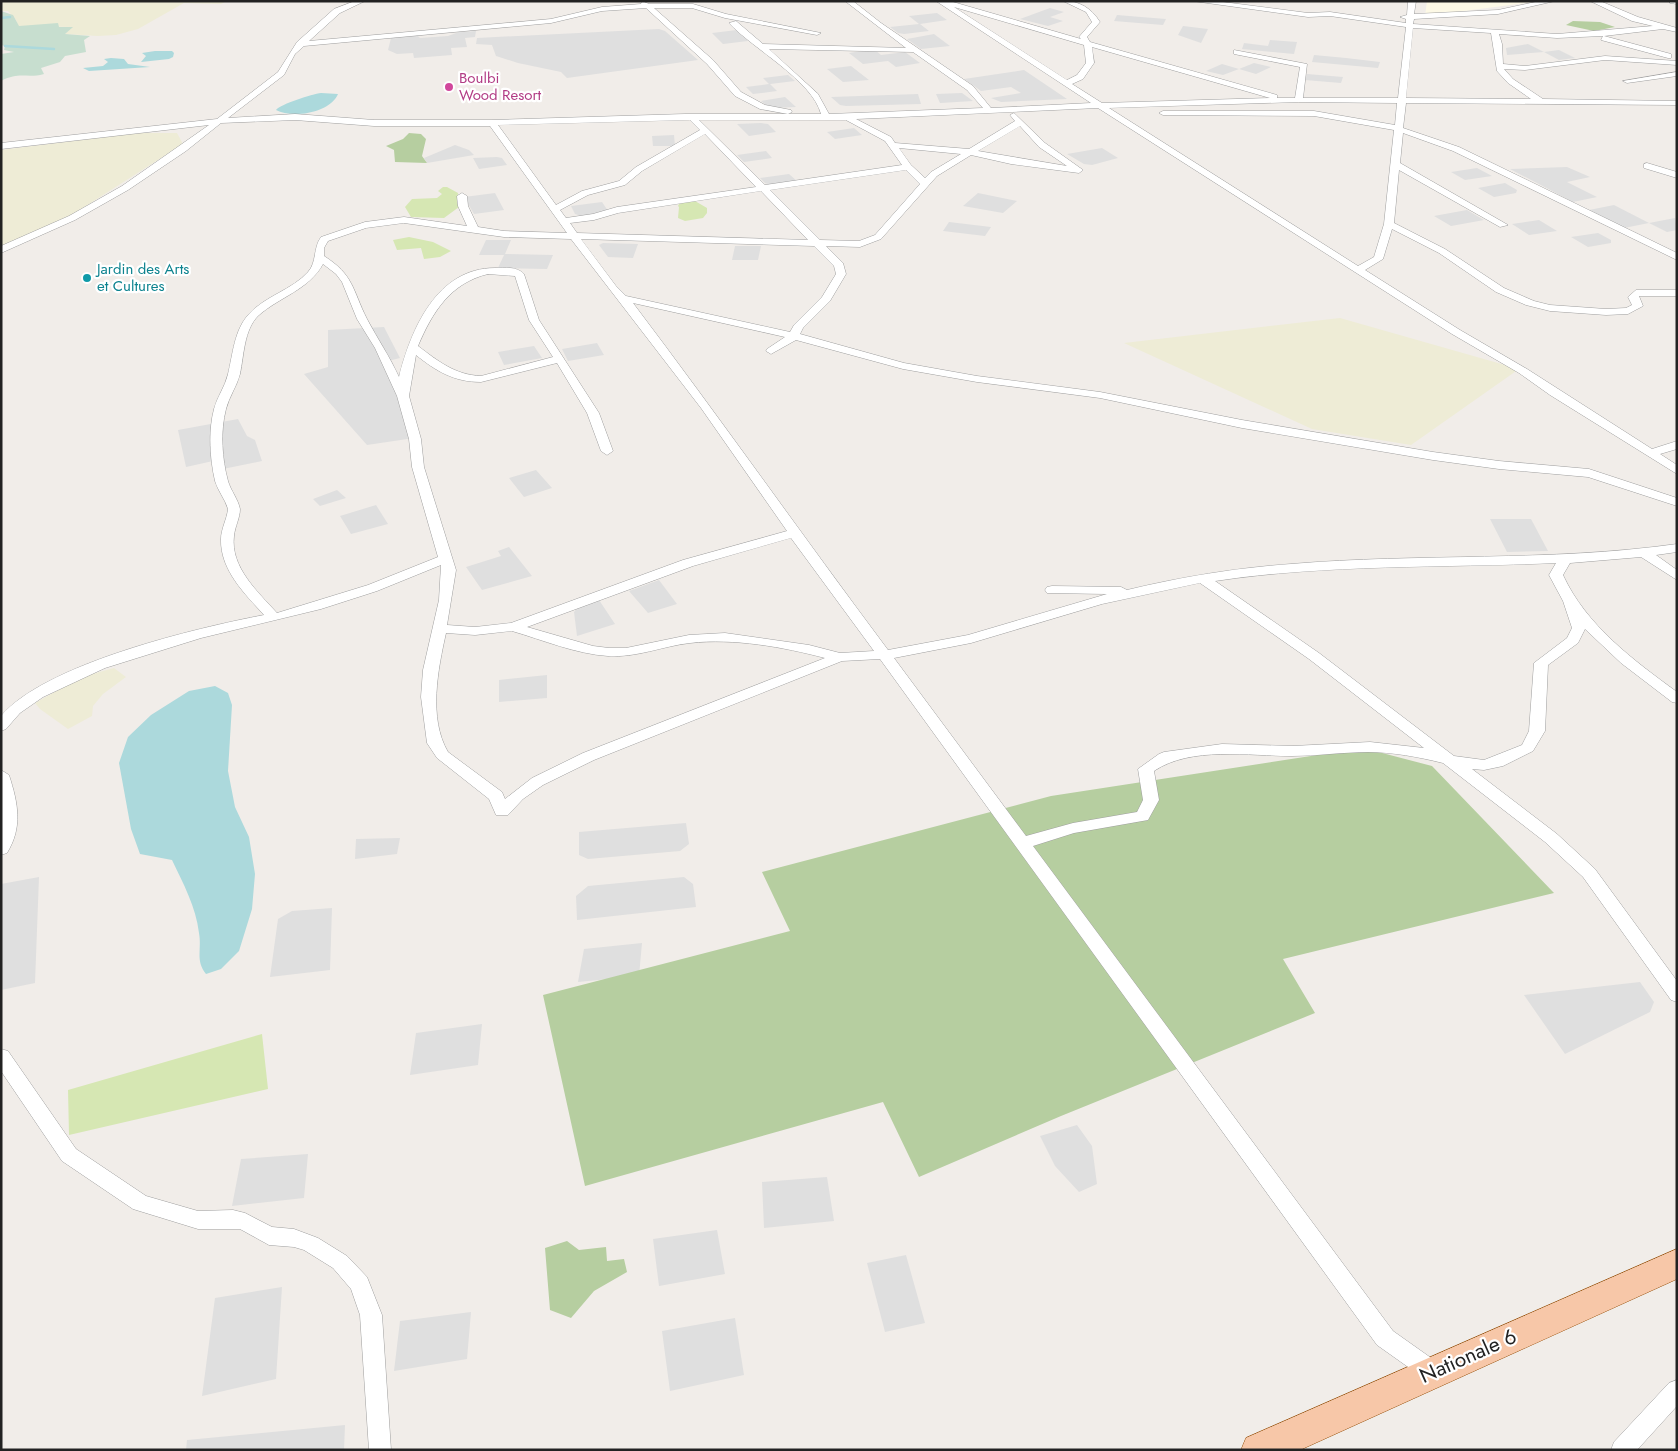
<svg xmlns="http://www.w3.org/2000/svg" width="1678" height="1451" viewBox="0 0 1678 1451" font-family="Jost,sans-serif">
  <rect width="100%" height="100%" fill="#f1ede9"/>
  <path fill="#dfdfdf" d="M 1050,8 L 1064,12 L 1050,17 L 1063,21 L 1048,26 L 1020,19 Z
    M 937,13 L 947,20 L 920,24 L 929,31 L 904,34 L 898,33 L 890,27 L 919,24 L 909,16 Z
    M 1117,15 L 1141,17 L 1166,19 L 1163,25 L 1114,21 Z
    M 1183,26 L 1208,29 L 1201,43 L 1178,35 Z
    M 659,29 L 665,31 L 698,60 L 567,78 L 561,72 L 518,63 L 496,56 L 492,45 L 476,44 L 477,38 Z
    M 737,30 L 748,41 L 723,44 L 712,33 Z
    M 476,31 L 475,37 L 465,38 L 467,47 L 451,48 L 452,55 L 414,58 L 413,53 L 397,54 L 388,50 L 391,38 L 417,35 L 420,38 L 448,36 L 459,32 Z
    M 934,34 L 950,46 L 921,49 L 907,39 Z
    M 1270,40 L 1297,42 L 1294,54 L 1242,49 L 1244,43 L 1268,46 Z
    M 1528,44 L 1544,52 L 1559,50 L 1575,58 L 1559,60 L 1544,52 L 1507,55 L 1506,48 Z
    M 874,49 L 881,55 L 905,52 L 920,63 L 896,67 L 888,61 L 863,64 L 849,53 Z
    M 1314,55 L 1346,58 L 1380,62 L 1378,68 L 1312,62 Z
    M 1254,63 L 1271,67 L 1256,74 L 1239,69 L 1223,75 L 1206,71 L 1222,64 L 1239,69 Z
    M 851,66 L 869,80 L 843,82 L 827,69 Z
    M 1024,70 L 1067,99 L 1001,102 L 991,98 L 1021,93 L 1011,87 L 981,91 L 964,79 Z
    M 1307,74 L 1343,77 L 1341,83 L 1305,80 Z
    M 788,75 L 795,81 L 770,84 L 777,91 L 753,94 L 746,87 L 769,84 L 763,78 Z
    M 962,93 L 973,101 L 940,103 L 936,94 Z
    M 918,94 L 921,104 L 846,106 L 840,105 L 831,97 Z
    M 785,97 L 796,107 L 772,108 L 767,106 L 761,101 Z
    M 761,123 L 768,124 L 776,132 L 749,136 L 737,124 Z
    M 854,128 L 862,135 L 835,139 L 827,132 Z
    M 674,135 L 675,146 L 653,146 L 652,136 Z
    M 455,145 L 469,150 L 474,155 L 427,163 L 424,158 Z
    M 1102,148 L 1118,158 L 1092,165 L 1084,164 L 1067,154 Z
    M 766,151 L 772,158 L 744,162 L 737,155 Z
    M 497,157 L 502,158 L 507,165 L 479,169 L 473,158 Z
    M 1567,167 L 1590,177 L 1567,182 L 1597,197 L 1573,202 L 1510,169 Z
    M 1477,168 L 1492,176 L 1465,180 L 1451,172 Z
    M 789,174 L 797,181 L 771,185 L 765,183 L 760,178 Z
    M 1505,183 L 1517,190 L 1516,193 L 1494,197 L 1478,188 Z
    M 495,193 L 504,210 L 474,214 L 464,197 Z
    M 978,193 L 1017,201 L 1003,213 L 963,206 Z
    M 602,202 L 608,211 L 581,216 L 575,214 L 571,206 Z
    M 1614,205 L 1649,223 L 1675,218 L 1677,230 L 1667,232 L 1649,223 L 1624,228 L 1589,210 Z
    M 1467,210 L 1484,220 L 1451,226 L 1434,216 Z
    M 1539,220 L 1557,231 L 1529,235 L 1512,224 Z
    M 949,222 L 991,227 L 985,236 L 943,231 Z
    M 1598,233 L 1611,240 L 1611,243 L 1588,247 L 1571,237 Z
    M 486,240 L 511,240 L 505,254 L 553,255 L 547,269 L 498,268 L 504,255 L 479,255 Z
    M 603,243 L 638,244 L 633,258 L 608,257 L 599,245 Z
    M 735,246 L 761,246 L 758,260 L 732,260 Z
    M 384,327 L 400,358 L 384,362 L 414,438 L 367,445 L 304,374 L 328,367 L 328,330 Z
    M 597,343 L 604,355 L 568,361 L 562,349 Z
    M 534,346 L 542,358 L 504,365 L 498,352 Z
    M 238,419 L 247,436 L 255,440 L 262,461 L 218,470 L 213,461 L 186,467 L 178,430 Z
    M 536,470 L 552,488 L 524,497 L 509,478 Z
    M 337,490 L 346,498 L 320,506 L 313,499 Z
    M 376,505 L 388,524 L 351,534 L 340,516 Z
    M 1490,519 L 1531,519 L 1548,551 L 1507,552 Z
    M 509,547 L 532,576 L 482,590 L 466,567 L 501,556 L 498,551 Z
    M 659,580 L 677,604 L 648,613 L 629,591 Z
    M 599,600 L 615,624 L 577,636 L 574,612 L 580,605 Z
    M 547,675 L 547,698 L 499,702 L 499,680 Z
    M 686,823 L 689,844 L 680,851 L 588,859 L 579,855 L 579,832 Z
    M 400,838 L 397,854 L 355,859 L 356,839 Z
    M 39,877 L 35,983 L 1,990 L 1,884 Z
    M 684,877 L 693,884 L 696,907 L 577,920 L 576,896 L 588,886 Z
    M 332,908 L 330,970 L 270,977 L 278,919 L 292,911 Z
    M 642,943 L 639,976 L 578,982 L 584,949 Z
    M 1640,982 L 1654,1002 L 1650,1012 L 1565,1054 L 1524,995 Z
    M 482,1024 L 478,1065 L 410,1075 L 416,1033 Z
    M 1077,1125 L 1092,1146 L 1097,1184 L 1079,1192 L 1055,1166 L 1040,1136 Z
    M 308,1154 L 304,1198 L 232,1206 L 241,1159 Z
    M 827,1177 L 834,1221 L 764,1228 L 762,1182 Z
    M 717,1230 L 725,1274 L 659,1286 L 653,1239 Z
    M 906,1255 L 925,1323 L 885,1332 L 867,1263 Z
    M 282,1287 L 276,1379 L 202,1396 L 215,1298 Z
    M 471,1312 L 467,1359 L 394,1371 L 400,1321 Z
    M 735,1318 L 744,1375 L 670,1391 L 662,1331 Z
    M 345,1425 L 344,1450 L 186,1450 L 187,1440 Z"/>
  <path fill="#fdf9e6" d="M 1427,1 L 1541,1 L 1425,16 Z"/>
  <path fill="#eeecd6" d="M 1,1 L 227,1 L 221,4 L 184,3 L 138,29 L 116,35 L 98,36 L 65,34 L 72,27 L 18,26 L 16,20 L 8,11 L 1,11 Z
    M 137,133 L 177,133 L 183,144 L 64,220 L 1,247 L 1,150 Z
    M 1340,318 L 1519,369 L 1411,445 L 1312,429 L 1124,343 Z
    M 114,668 L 126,677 L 103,694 L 93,706 L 92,716 L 68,729 L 40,709 L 35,703 L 81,677 Z"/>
  <path fill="#d6e7b3" d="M 443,187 L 447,187 L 458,193 L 457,202 L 459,207 L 444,218 L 411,217 L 405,207 L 412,199 L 437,198 L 442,194 L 438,191 Z
    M 695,201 L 707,208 L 707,213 L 703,218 L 685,221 L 678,218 L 679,207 L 678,206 L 680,202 Z
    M 409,237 L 433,242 L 451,251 L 440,257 L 424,259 L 421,248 L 397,250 L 393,240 Z
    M 262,1034 L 268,1089 L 69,1135 L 68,1090 Z"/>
  <path fill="#b6cea0" d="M 1573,21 L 1600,22 L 1615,27 L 1594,31 L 1566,25 Z
    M 409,133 L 421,134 L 426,139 L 422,156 L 427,163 L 395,162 L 394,150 L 386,146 L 403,139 Z
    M 1363,748 L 1432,766 L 1554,893 L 1283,959 L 1315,1013 L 1061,1116 L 919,1177 L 883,1102 L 585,1186 L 543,995 L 790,931 L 762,872 L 1051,796 Z
    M 567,1241 L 579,1250 L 606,1247 L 607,1261 L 624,1259 L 627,1272 L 594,1291 L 571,1318 L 550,1310 L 545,1248 Z"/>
  <path fill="#c7decf" d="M 1,11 L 13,15 L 19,26 L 58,23 L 59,27 L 73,27 L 65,34 L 90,36 L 84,40 L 86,52 L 65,56 L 60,62 L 41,68 L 44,74 C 26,79 21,71 1,81 L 1,54 L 14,52 L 4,50 L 5,46 L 1,45 Z"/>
  <path fill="#acd9dc" d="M 155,51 L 172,51 L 174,53 L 173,57 L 169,59 L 141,62 L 146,56 L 142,53 Z
    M 111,58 L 124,59 L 128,64 L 150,67 L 89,71 L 83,68 L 103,66 L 108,62 L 104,59 Z
    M 321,93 L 338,94 C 330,113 292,119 276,110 C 281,104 312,94 321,93 Z
    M 215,686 L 228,693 L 232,705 L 228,771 L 235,807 L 249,837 L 255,874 L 252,909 L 239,951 L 221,969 L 206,974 C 195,960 202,950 199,933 C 196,907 183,883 172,860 L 140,854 L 131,829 L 119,763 L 128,737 L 151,715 L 189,691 Z"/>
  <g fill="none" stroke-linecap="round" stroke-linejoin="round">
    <path stroke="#acd9dc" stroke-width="2.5" d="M 1,18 L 10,17
      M 5,46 L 54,49"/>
    <g stroke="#9f9f9f" stroke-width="1">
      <path id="street" d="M 355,1 L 365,1 L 340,13 L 309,41 L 551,19 L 602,7 L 641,4 L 642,1 L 649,4 L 693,4 L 726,14 L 821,33 L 817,35 L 725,18 L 692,8 L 654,8 L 713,60 L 741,92 L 765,105 L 791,110 L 792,112 L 788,114 L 760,109 L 735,96 L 707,64 L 646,8 L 602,11 L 551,23 L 304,46 L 295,54 L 284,75 L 228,118 L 295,114 L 374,120 L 492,120 L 685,114 L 821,114 C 812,80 753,49 729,23 L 736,21 L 763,44 L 906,48 L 845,1 L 853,1 L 881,23 L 973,86 L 991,108 L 1091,103 L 936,1 L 953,2 L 1081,39 L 1079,37 L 1092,22 L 1086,12 L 1063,1 C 1080,1 1091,8 1100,22 L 1087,37 L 1090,42 L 1277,95 L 1277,98 L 1295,98 L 1300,67 L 1234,54 L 1234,50 L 1307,64 L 1303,98 L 1398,98 L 1406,27 L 1330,16 L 1308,17 L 1193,1 L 1215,1 L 1308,13 L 1330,12 L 1406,23 L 1406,19 L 1400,17 L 1407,15 L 1408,1 L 1416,1 L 1414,14 L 1498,10 L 1540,1 L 1555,1 L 1498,14 L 1414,19 L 1413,24 L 1557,34 L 1653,26 L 1632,21 L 1590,1 L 1600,1 L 1638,17 L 1677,28 L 1677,32 L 1663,29 L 1604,36 L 1671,54 L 1671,58 L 1668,58 L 1601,40 L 1603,36 L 1557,38 L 1499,34 L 1502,44 L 1503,64 L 1525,66 L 1605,56 L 1677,61 L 1677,65 L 1605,60 L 1525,70 L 1504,69 L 1513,79 L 1543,99 L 1677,101 L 1677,105 L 1406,103 L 1403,128 L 1459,147 L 1677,253 L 1677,260 L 1453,151 L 1403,133 L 1400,163 L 1508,225 L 1500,227 L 1399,170 L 1394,223 L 1445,249 L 1504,288 L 1534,301 L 1550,305 L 1606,309 L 1626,308 L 1632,305 L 1628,297 L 1636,290 L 1677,290 L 1677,296 L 1639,296 L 1643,306 L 1628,314 L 1606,315 L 1550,311 L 1526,305 L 1496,292 L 1439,253 L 1392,229 L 1383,259 L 1365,270 L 1460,330 L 1527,369 L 1652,449 L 1677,441 L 1677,449 L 1660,454 L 1677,465 L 1677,474 L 1550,395 L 1519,373 L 1452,334 L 1098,108 L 856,119 L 891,137 L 895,143 L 969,149 L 1015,121 L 1010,115 L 1014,113 L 1045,143 L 1083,170 L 1079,173 L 1011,164 L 971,155 L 937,176 L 881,239 L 860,247 L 826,246 L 843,263 L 846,274 L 830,301 L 803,328 L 800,334 L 904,363 L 977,376 L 1100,392 L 1242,420 L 1433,452 L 1499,461 L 1589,469 L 1677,498 L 1677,506 L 1588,477 L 1499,469 L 1433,460 L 1242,428 L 1100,398 L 977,382 L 903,369 L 796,340 L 771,354 L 766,351 L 767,349 L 785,337 L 633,303 C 720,418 802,535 888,650 L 968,635 L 1107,594 L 1047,593 L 1045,590 L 1047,587 L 1052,586 L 1121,587 L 1127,590 C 1181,577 1236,568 1291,564 C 1420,553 1549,562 1677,544 L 1677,552 L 1656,555 L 1677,570 L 1677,580 L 1641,557 L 1570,563 L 1563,575 C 1586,625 1633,660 1677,692 L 1677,703 L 1672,702 L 1621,663 L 1585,629 L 1578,643 L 1548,665 L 1545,731 L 1533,751 L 1503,766 L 1484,770 L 1472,769 L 1557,834 L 1595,869 L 1677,981 L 1677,1002 L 1671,1000 L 1583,877 L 1545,842 L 1443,763 C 1419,757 1392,752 1368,752 C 1342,752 1317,756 1292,756 C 1249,756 1191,746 1154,771 L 1159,800 L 1148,820 L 1074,833 L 1033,846 L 1393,1331 L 1441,1365 L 1444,1372 L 1441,1379 L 1433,1382 L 1425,1379 L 1377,1345 L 880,659 L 842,661 L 594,760 L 543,785 L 523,799 L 508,815 L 496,815 L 489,799 L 437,758 L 427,743 L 421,697 L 423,670 L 439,600 L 441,565 L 377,591 L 321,609 L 201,638 L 105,668 L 43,697 L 20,713 L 6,729 L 1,731 L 1,716 C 45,664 196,628 264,615 C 245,594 220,570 221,539 C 221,529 227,519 228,509 C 225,499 218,491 215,481 C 210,459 208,432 214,409 C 217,397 225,387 228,374 C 233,354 234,330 249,314 C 265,296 292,290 308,272 C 317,262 313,248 321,237 L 365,222 L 404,217 L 467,226 L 458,206 L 457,196 L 462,193 L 467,196 L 468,206 L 478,227 L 504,231 L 567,233 L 490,126 L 374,126 L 295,120 L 221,123 L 186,151 L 128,190 L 75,220 L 1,253 L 1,246 L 69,216 L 122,186 L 209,125 L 1,149 L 1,143 L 217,119 L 278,72 L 297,42 L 334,9 ZM 954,7 L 1084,45 L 1086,63 L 1077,75 L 1067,80 ZM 1413,28 L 1491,33 L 1497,71 L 1508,83 L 1531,99 L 1406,98 ZM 1092,47 L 1270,98 L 1102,103 L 1072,84 L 1083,79 L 1094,63 ZM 769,49 L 913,52 L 967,90 L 983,108 L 829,114 L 818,94 ZM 1299,102 L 1397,103 L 1395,125 L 1314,111 L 1163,111 L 1159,113 L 1163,115 L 1314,116 L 1394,130 L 1384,224 L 1374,257 L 1358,266 L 1109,108 ZM 690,120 L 700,130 L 636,167 L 619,181 L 582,191 L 556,205 L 498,125 ZM 846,120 L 885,141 L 902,165 L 765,185 L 699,120 ZM 1020,126 L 1039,147 L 1067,166 L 978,151 ZM 705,134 L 756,187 L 617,207 L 593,214 L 566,218 L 560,210 L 588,195 L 625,185 L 642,171 ZM 899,148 L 961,154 L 931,172 L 925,178 L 911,165 ZM 906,170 L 920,184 L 875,235 L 859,241 L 820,240 L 770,190 ZM 761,191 L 808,240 L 577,233 L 570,223 L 594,220 L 618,213 ZM 404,223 L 504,237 L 571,239 L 701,408 L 787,531 L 683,560 L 511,623 L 475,627 L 447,625 L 456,570 L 424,467 L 421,439 L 409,396 L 416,355 C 436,371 454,382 481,382 L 557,363 L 587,413 L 601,451 L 607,455 L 613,451 L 599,413 L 539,320 L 524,274 C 516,266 505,268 495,268 C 437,268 411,329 399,377 C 390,357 377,338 367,319 C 352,289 354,275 324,256 L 324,248 L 328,241 L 366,228 ZM 581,239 L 814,246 L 834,266 L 836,274 L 822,297 L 794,325 L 790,332 L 626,296 L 616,286 ZM 323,264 L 336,274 L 342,282 L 357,319 L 375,348 L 397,396 L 409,439 L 412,467 L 438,557 L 368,585 L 277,613 C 258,592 230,567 234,536 C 235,526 240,518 240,509 C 238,499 231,491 228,481 C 222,459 220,432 226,409 C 229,397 237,386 240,374 C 244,355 244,330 258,316 C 279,297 309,290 323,264 ZM 488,274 L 515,276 L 529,320 L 553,357 L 481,376 C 455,375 438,361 418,346 C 432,313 450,283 488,274 ZM 791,538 L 874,651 L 840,653 L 809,645 L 725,633 L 689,635 L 626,648 L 609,648 L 593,646 L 527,627 L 693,566 ZM 1556,563 L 1549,575 L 1563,601 L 1572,628 L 1567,638 L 1534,663 L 1529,731 L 1522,745 L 1484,760 L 1454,756 L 1319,653 L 1215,581 C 1328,564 1442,568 1556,563 ZM 1200,583 L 1309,659 L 1424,748 L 1370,742 L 1293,746 L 1222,744 L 1164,752 L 1159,754 L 1138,769 L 1143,800 L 1137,812 L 1073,823 L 1026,836 L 894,658 L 971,643 L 1102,604 ZM 512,631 C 543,640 576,654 608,656 C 636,658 663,646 690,643 C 734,638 783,647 825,658 L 583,753 L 532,778 L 505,799 L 502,792 L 448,752 C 428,718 438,669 446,633 L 475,635 Z
        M 1670,1 L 1677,1 L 1677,4 L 1670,3 Z
        M 1677,72 L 1677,76 L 1627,83 L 1623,81 Z
        M 1647,163 L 1677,172 L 1677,178 L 1644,168 L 1644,164 Z
        M 1,770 L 9,775 C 18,803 23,827 7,853 L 1,855 Z
        M 1,1049 L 8,1051 L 76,1149 L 146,1196 L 198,1211 L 233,1210 L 245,1213 L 272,1227 L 294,1229 L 318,1238 L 347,1256 L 367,1277 L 382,1315 L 391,1450 L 369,1450 L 360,1315 L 351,1289 L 333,1268 L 304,1250 L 294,1247 L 269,1245 L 240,1229 L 198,1229 L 133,1209 L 62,1161 L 1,1071 Z
        M 1677,1380 L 1677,1406 L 1637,1450 L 1611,1450 L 1614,1442 L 1669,1383 Z"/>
    </g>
    <g stroke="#964f09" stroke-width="1">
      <path id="primary" d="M 1677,1249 L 1677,1279 L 1300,1450 L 1241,1450 L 1246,1438 Z"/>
    </g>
    <use href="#street" fill="#fff" fill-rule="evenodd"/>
    <use href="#primary" fill="#f7c7a8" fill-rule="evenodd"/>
  </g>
  <circle fill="#d1479c" stroke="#fff" stroke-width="2" cx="449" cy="87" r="5"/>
  <circle fill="#0f9aa8" stroke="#fff" stroke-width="2" cx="87" cy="278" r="5"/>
  <g text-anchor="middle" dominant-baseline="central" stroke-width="4.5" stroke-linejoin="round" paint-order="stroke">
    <g font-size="15" fill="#b23c85" stroke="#fff" text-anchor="start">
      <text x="459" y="78">Boulbi<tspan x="459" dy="17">Wood Resort</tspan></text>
    </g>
    <g font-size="15" fill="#0d838f" stroke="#fff" text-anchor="start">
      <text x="97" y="269">Jardin des Arts<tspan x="97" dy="17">et Cultures</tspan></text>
    </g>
    <g font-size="21" fill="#222" stroke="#fff">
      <text transform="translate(1468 1356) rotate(-24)">Nationale 6</text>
    </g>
  </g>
  <rect width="1678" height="1451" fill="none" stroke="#222222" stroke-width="5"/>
</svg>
